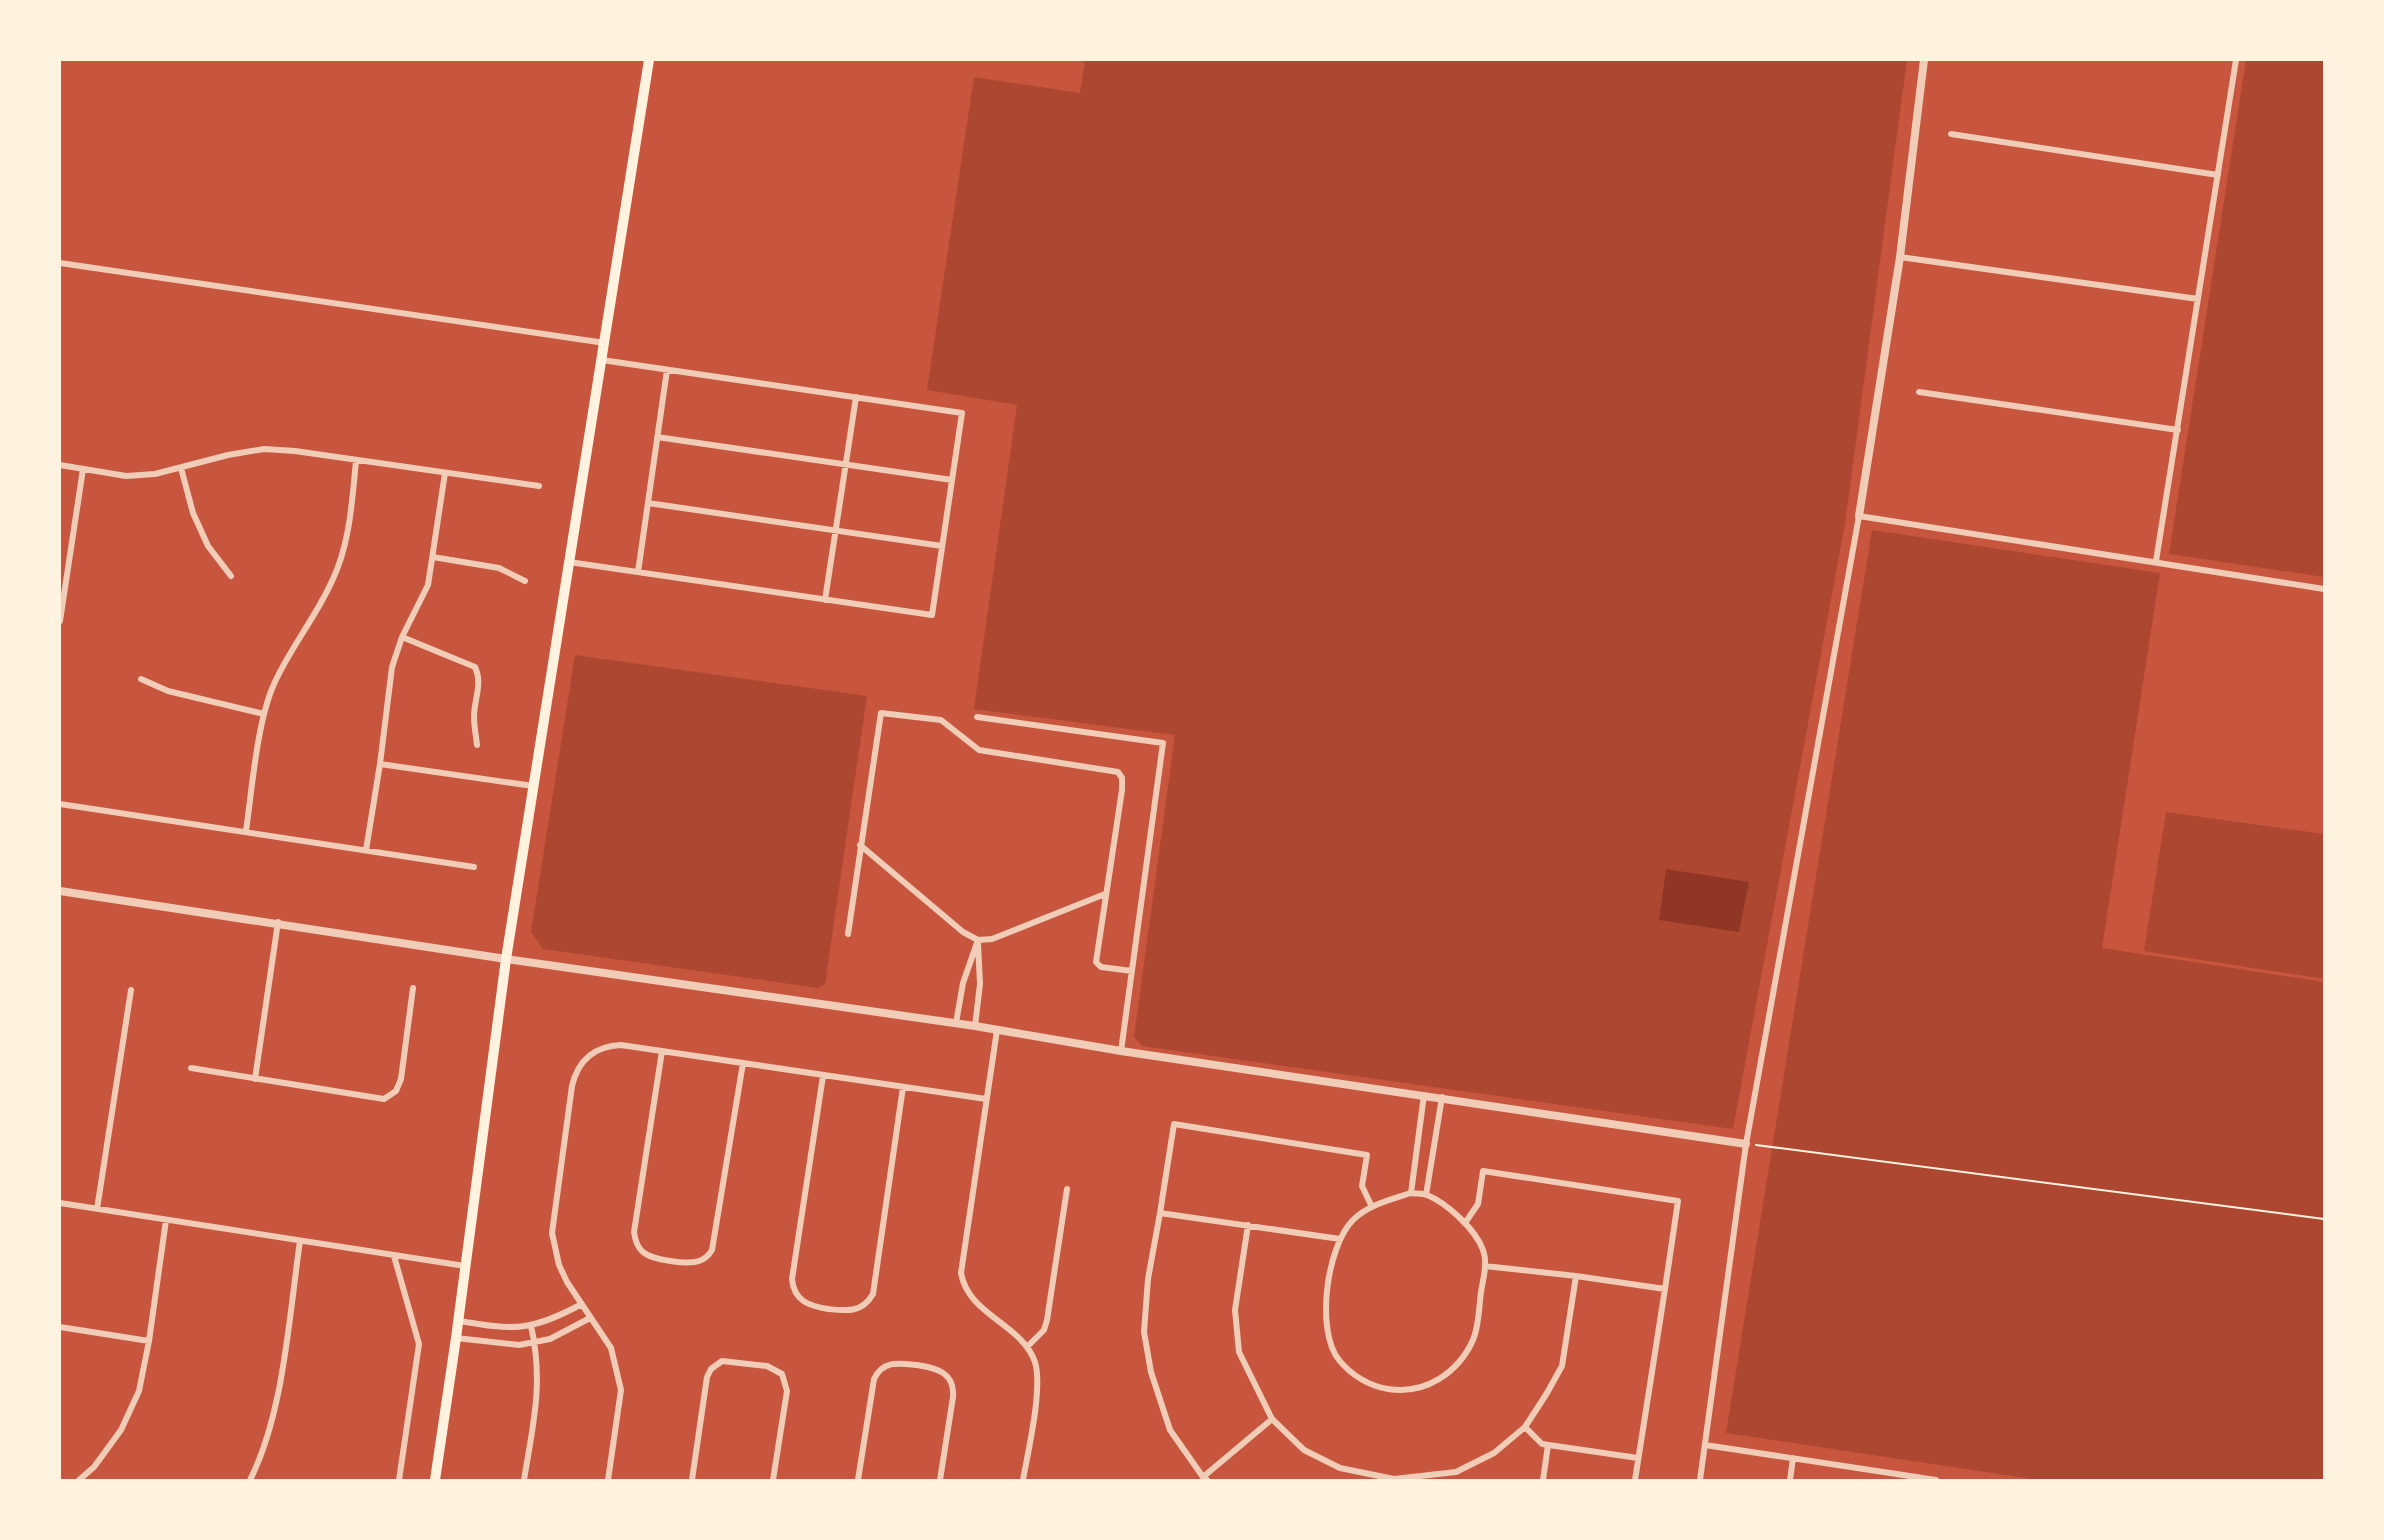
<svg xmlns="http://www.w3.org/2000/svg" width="2384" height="1540" viewBox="0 0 2384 1540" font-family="'Work Sans',sans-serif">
  <rect width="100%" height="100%" fill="#c8553d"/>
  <path fill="#ae4732" d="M 1085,60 L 1907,60 L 1845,524 L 1733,1129 L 1142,1046 L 1134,1037 L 1175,735 L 974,709 L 1017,405 L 927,390 L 974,77 L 1080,93 Z
    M 2246,60 L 2324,60 L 2324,577 L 2169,554 Z
    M 1872,530 L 2160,573 L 2102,948 L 2324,982 L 2324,1480 L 2039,1480 L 1726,1433 Z
    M 575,655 L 867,696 L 825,984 L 818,988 L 543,949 L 531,932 Z
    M 2166,812 L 2324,834 L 2324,979 L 2144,951 Z"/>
  <path fill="#8f3625" d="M 1666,869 L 1749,882 L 1739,932 L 1659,920 Z"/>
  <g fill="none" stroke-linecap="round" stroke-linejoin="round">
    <path stroke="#fff3e0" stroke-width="2" d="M 1756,1145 L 2324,1219"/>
    <path stroke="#f1ccb7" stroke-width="6" d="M 1951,134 L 2218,175
      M 1900,257 L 2198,299
      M 60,263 L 605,343
      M 1919,392 L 2178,430
      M 657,437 L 952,480
      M 60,465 L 126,476 L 155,474 L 228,455 L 264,449 L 295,451 L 539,486
      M 181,468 L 193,513 L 208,546 L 231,576
      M 648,503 L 942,546
      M 433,557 L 499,568 L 525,581
      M 2156,561 L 2236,60
      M 569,562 L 932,615 L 962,413 L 602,360
      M 638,572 L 667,370
      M 825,600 L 856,397
      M 60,621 L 83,469
      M 402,637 L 475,667 C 483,684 474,699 474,717 C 474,726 476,736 477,745
      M 141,679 L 168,691 L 264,714
      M 977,717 L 1163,743 L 1121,1051
      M 380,764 L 533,786
      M 60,804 L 474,867
      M 246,831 C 252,789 257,722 274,684 C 290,648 316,617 332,581 C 350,544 352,501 356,461
      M 860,845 L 963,932 L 978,940 L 992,939 L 1105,894
      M 366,850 L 380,764 L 392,667 L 402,637 L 428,585 L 445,473
      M 848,934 L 881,713 L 941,720 L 979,750 L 1118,772 L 1122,778 L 1122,790 L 1096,962 L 1101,967 L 1132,971
      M 956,1023 L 963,983 L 978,940
      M 975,1026 L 980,984 L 978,944
      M 997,1030 L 961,1273 C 968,1315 1022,1324 1035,1362 C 1043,1389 1028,1451 1023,1480
      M 662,1051 L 634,1232 C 635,1240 637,1247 643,1252 C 652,1260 688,1265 699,1261 C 705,1259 709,1255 712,1250 L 743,1063
      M 191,1068 L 384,1099 L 396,1091 L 401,1079 L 413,988
      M 823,1076 L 792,1279 C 794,1301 809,1306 828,1309 C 847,1311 862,1313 873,1294 L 903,1087
      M 255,1079 L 278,922
      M 1411,1193 C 1416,1194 1422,1193 1427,1195 C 1447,1203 1476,1230 1483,1250 C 1488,1263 1483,1279 1481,1292 C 1479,1307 1479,1326 1473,1340 C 1458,1373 1425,1395 1388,1389 C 1369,1386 1351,1375 1339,1360 C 1315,1330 1327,1246 1353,1220 C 1368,1205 1392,1199 1411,1193 Z
      M 1411,1193 L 1424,1095
      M 1426,1195 L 1442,1097
      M 60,1203 L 465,1266
      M 97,1209 L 131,990
      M 1160,1213 L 1148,1279 L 1144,1332 L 1151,1372 L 1170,1430 L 1203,1477
      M 1465,1223 L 1478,1204 L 1483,1171 L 1678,1201 L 1665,1289
      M 1248,1225 L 1235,1310 L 1239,1352 L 1272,1419 L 1304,1450 L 1340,1468 L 1394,1479 L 1456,1472 L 1494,1453 L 1525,1427 L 1547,1393 L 1562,1366 L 1576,1276 L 1485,1266
      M 1340,1239 L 1160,1213 L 1174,1124 L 1367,1155 L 1362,1186 L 1372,1207
      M 394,1256 L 419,1344 L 399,1480
      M 1576,1276 L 1665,1289 L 1635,1480
      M 459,1321 C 514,1330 529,1332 580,1305
      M 60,1327 L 149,1341
      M 456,1338 L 519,1345 L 550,1339 L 590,1318
      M 1027,1347 L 1044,1330 L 1047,1320 L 1067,1189
      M 1525,1427 L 1542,1444 L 1638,1458
      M 1705,1445 L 1936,1480
      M 79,1480 L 94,1467 L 121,1430 L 139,1391 L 149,1341 L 166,1220
      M 250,1480 C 284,1413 289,1316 300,1241
      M 524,1480 C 533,1424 544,1383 531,1326
      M 608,1480 L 621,1390 L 611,1348 L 567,1282 L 559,1265 L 552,1233 L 572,1086 C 578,1060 595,1046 621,1045 L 986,1099
      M 692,1480 L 707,1377 L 711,1369 L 722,1361 L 767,1366 L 782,1374 L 787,1391 L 773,1480
      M 858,1480 L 874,1379 C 883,1360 899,1363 917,1365 C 937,1368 955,1373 953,1397 L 940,1480
      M 1207,1480 L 1203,1477 L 1272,1419
      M 1543,1480 L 1548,1445
      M 1700,1480 L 1746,1144 L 1859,516 L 2324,589
      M 1790,1480 L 1793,1458"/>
    <path stroke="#f1ccb7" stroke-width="8" d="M 1859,516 L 1900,257 L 1924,60
      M 60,891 L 506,959 L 975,1026 L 1121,1051 L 1746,1144"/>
    <path stroke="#fff3e0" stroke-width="10" d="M 435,1480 L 456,1338 L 506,959 L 649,60"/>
  </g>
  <rect width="2384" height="1540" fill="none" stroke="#fff3e0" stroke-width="122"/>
</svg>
